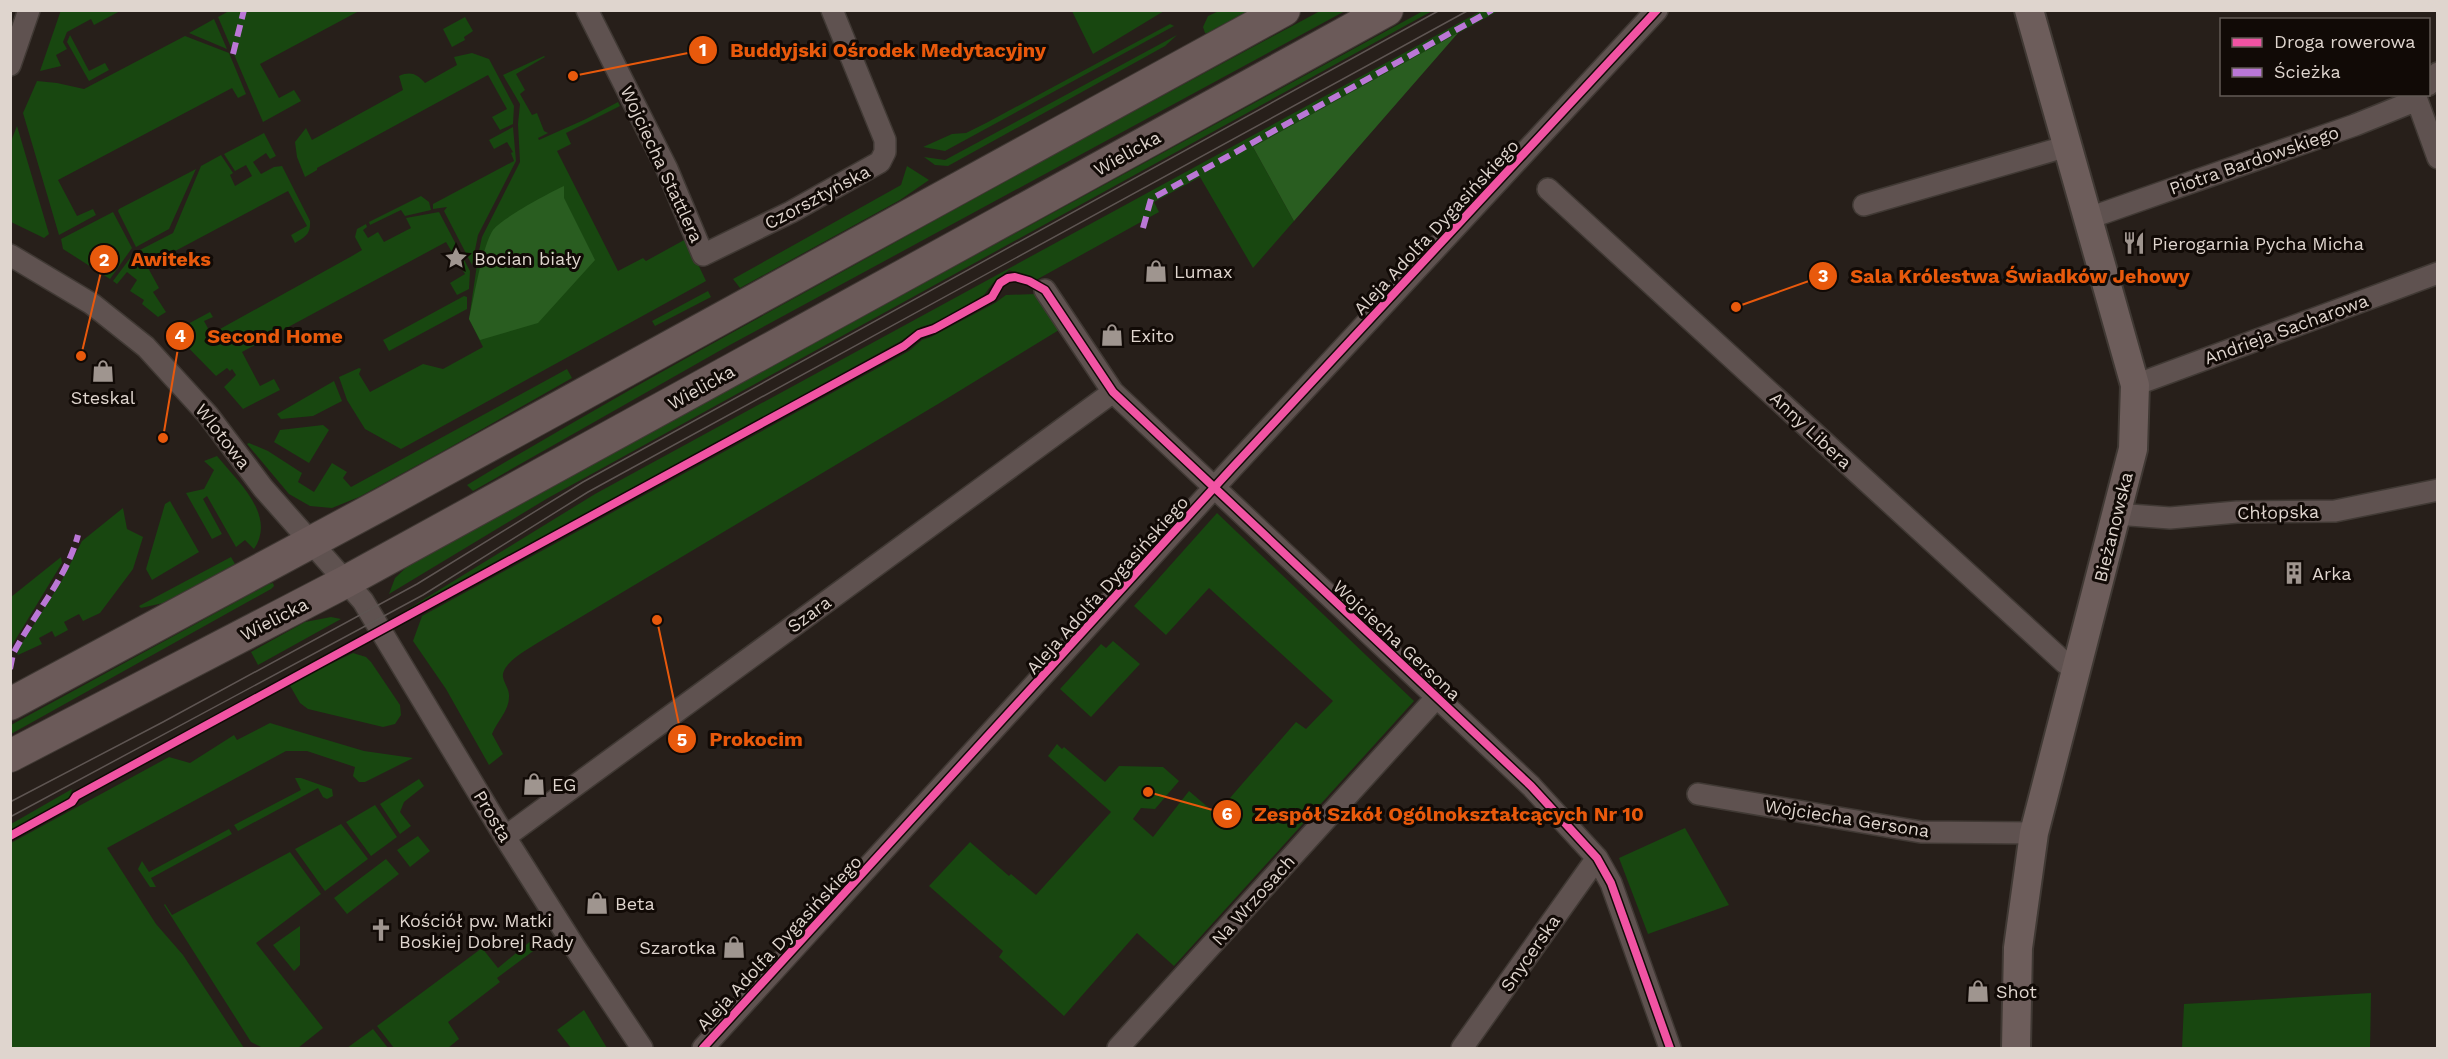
<svg xmlns="http://www.w3.org/2000/svg" width="2448" height="1059" viewBox="0 0 2448 1059" font-family="'Work Sans',sans-serif">
  <rect width="100%" height="100%" fill="#271f1a"/>
  <path fill="#184710" d="M 61,10 L 120,11 L 94,25 L 91,19 L 67,32 L 63,42 L 67,49 L 56,55 L 61,66 L 40,71 Z
    M 231,10 L 359,10 L 359,11 L 260,64 L 279,98 L 294,90 L 301,101 L 263,122 L 218,17 Z
    M 1072,11 L 1164,11 L 1093,54 Z
    M 1219,11 L 1249,11 L 1214,29 L 1210,34 L 1205,33 L 1203,27 L 1208,16 Z
    M 1320,11 L 1345,11 L 728,346 L 473,491 L 467,485 C 593,409 722,338 851,267 C 1007,180 1163,95 1320,11 Z
    M 1423,11 L 1432,11 L 548,498 L 389,594 L 395,578 L 411,563 Z
    M 1481,11 L 1498,11 L 1253,147 L 1294,221 L 1253,268 L 1200,177 L 1154,202 L 1159,212 L 1036,280 L 1009,270 L 993,283 L 984,295 L 938,322 L 921,327 L 901,341 L 442,593 L 394,623 L 392,619 L 595,494 Z
    M 465,17 L 473,31 L 464,37 L 465,40 L 452,47 L 443,29 Z
    M 214,19 L 227,49 L 189,33 Z
    M 1170,24 L 1174,26 L 945,151 L 923,147 L 952,134 L 966,133 L 988,122 Z
    M 70,35 L 89,71 L 105,63 L 109,70 L 89,81 L 67,42 Z
    M 1177,35 L 1165,46 L 948,166 L 935,165 L 924,157 L 945,160 Z
    M 185,36 L 229,53 L 246,94 L 238,98 L 232,88 L 58,180 L 77,216 L 93,209 L 96,215 L 59,235 L 23,113 L 37,81 L 57,83 L 84,89 Z
    M 472,53 L 489,59 L 514,106 L 513,124 L 500,130 L 492,117 L 507,109 L 488,75 L 317,168 L 317,170 L 305,177 L 297,157 L 295,142 L 306,128 L 312,140 L 403,90 L 399,76 C 411,71 417,74 425,83 L 457,65 L 454,57 Z
    M 544,56 L 545,57 L 516,74 L 525,90 L 520,94 L 532,115 L 537,113 L 544,131 L 548,133 L 538,138 L 539,140 L 586,119 L 618,102 L 620,106 L 566,133 L 571,144 L 557,151 L 618,271 L 643,258 L 646,261 L 686,239 L 706,281 L 401,449 L 365,429 L 347,400 L 339,377 L 359,368 L 361,369 L 359,374 L 370,392 L 423,364 L 443,369 L 483,347 L 469,319 L 479,251 L 482,237 L 520,162 L 518,124 L 520,104 L 503,75 Z
    M 17,126 L 49,234 L 44,238 L 11,222 L 11,141 Z
    M 513,127 L 516,161 L 478,235 L 472,265 L 444,211 L 447,207 L 433,209 L 433,204 L 514,161 L 511,153 L 513,152 L 507,142 L 494,149 L 489,140 Z
    M 264,133 L 276,156 L 270,159 L 266,153 L 253,162 L 261,174 L 274,167 L 282,166 L 310,221 C 311,234 305,237 295,243 L 291,235 L 307,226 L 288,191 L 147,266 L 159,288 L 153,292 L 166,312 L 158,317 L 142,304 L 144,300 L 130,291 L 137,280 L 127,272 L 117,284 L 113,281 L 134,253 L 173,233 L 201,166 L 221,155 L 233,173 L 230,175 L 235,186 L 252,176 L 246,165 L 235,171 L 224,154 Z
    M 907,166 L 929,180 L 900,200 L 740,288 L 733,279 L 901,185 Z
    M 196,169 L 169,229 L 136,247 L 118,211 L 119,209 Z
    M 421,196 L 429,202 L 431,210 L 405,216 L 401,210 L 370,225 L 369,222 Z
    M 113,212 L 132,248 L 110,279 L 63,249 L 61,239 Z
    M 439,212 L 470,271 L 469,289 L 457,295 L 450,283 L 465,274 L 446,242 L 242,352 L 260,386 L 274,379 L 280,390 L 243,409 L 224,387 L 236,375 L 232,369 L 230,371 L 227,368 L 216,376 L 173,332 L 210,312 L 213,317 L 204,321 L 210,332 L 220,329 L 352,256 L 362,250 L 355,237 L 357,229 L 366,224 L 367,227 L 363,230 L 368,238 L 378,232 L 384,242 L 411,228 L 406,218 Z
    M 708,291 L 711,297 L 655,326 L 652,321 Z
    M 1035,294 L 1059,330 L 938,404 L 539,642 C 530,648 501,663 503,677 C 504,683 509,689 509,695 C 510,710 497,721 492,734 L 503,754 L 489,765 L 446,689 L 413,641 L 422,616 L 909,351 L 922,340 L 931,337 L 995,303 L 1006,295 Z
    M 464,296 L 467,297 L 467,309 L 389,351 L 383,340 Z
    M 567,369 L 572,378 L 447,449 L 359,497 L 332,508 L 310,506 L 289,494 L 247,444 L 249,443 L 268,451 L 302,473 L 298,482 L 314,492 L 332,463 L 347,472 L 343,478 L 351,487 Z
    M 334,381 L 342,401 L 313,416 L 281,419 L 277,414 Z
    M 323,425 L 329,430 L 309,463 L 274,442 L 280,430 Z
    M 217,456 C 237,481 277,515 254,549 L 245,540 L 236,547 L 207,496 L 203,499 L 222,534 L 212,539 L 186,493 L 204,489 L 214,470 L 204,461 Z
    M 170,501 L 199,552 L 152,580 L 146,569 L 165,504 Z
    M 123,508 L 127,529 L 143,537 L 133,569 L 100,613 L 83,621 L 79,614 L 64,622 L 68,630 L 55,637 L 52,631 L 39,638 L 42,644 L 18,655 L 17,653 L 22,643 L 61,582 L 82,541 Z
    M 1217,513 L 1414,701 L 1174,966 L 1137,933 L 1064,1016 L 999,957 L 1003,951 L 929,886 L 970,842 L 1009,876 L 1011,874 L 1036,895 L 1111,812 L 1048,756 L 1057,744 L 1062,749 L 1064,747 L 1105,782 L 1119,766 L 1163,767 L 1179,781 L 1155,809 L 1141,808 L 1133,819 L 1153,837 L 1189,791 L 1216,814 L 1296,722 L 1306,729 L 1333,701 L 1209,588 L 1166,635 L 1134,606 Z
    M 61,557 L 62,563 L 11,647 L 11,597 Z
    M 231,557 L 235,564 L 163,603 L 141,608 L 139,606 Z
    M 273,583 L 274,586 L 271,589 L 11,734 L 11,725 L 269,584 Z
    M 331,617 L 341,619 L 258,665 L 251,652 L 305,622 Z
    M 1113,641 L 1140,664 L 1091,717 L 1060,689 L 1101,644 L 1106,648 Z
    M 353,653 L 366,657 L 371,662 L 400,705 L 401,715 L 395,724 L 383,727 L 308,709 L 300,703 L 289,684 Z
    M 270,723 L 364,751 L 413,758 L 365,782 L 359,782 L 353,776 L 355,767 L 307,751 L 286,751 L 107,848 L 156,924 L 183,955 L 244,1048 L 11,1048 L 11,843 L 169,757 L 190,763 L 234,735 L 237,740 Z
    M 295,778 L 301,778 L 332,789 L 333,796 L 327,799 L 323,797 L 318,788 L 238,831 L 234,825 L 301,790 Z
    M 419,779 L 424,786 L 404,802 L 400,812 L 411,826 L 400,834 L 380,804 Z
    M 72,789 L 69,800 L 11,830 L 11,824 Z
    M 375,805 L 397,837 L 371,856 L 346,822 Z
    M 341,824 L 368,859 L 325,891 L 295,849 Z
    M 1685,828 L 1729,905 L 1648,934 L 1619,858 Z
    M 229,829 L 232,834 L 151,878 L 156,887 L 150,887 L 138,869 L 142,861 L 149,872 Z
    M 418,836 L 430,851 L 410,867 L 397,850 Z
    M 290,852 L 321,894 L 256,943 L 323,1028 L 298,1048 L 263,1048 L 251,1042 L 164,905 L 165,904 L 172,915 Z
    M 386,859 L 399,874 L 347,914 L 334,898 Z
    M 300,926 L 300,965 L 294,971 L 273,945 Z
    M 538,935 L 540,946 L 497,978 L 500,982 L 448,1022 L 459,1039 L 448,1048 L 394,1048 L 377,1026 L 482,948 L 498,968 Z
    M 2371,993 L 2370,1048 L 2182,1048 L 2184,1004 Z
    M 584,1010 L 607,1048 L 571,1048 L 557,1030 Z
    M 373,1029 L 388,1048 L 347,1048 Z"/>
  <path fill="#295d20" d="M 1458,33 L 1294,221 L 1253,147 Z
    M 564,186 L 564,198 L 595,260 L 538,323 L 480,340 L 469,319 C 474,298 482,247 493,230 C 502,218 549,193 564,186 Z"/>
  <g fill="none" stroke-linecap="round" stroke-linejoin="round">
    <g stroke="#403934" stroke-width="24">
      <path id="street" d="M 587,10 L 667,169 L 703,255 L 791,212 L 880,162 L 885,152 L 885,140 L 832,10
        M 10,65 L 29,10
        M 2428,85 L 2438,73
        M 2417,100 L 2438,158
        M 1548,189 L 2065,663 L 2076,670
        M 1864,205 L 2068,146
        M 2089,218 L 2355,125 L 2417,100
        M 10,255 L 92,304 L 146,347 L 208,415 L 263,488 L 363,601 L 505,837 L 576,949 L 642,1048
        M 1045,290 L 1113,392 L 1531,786 L 1597,858 L 1611,883 L 1670,1048
        M 2135,385 L 2438,273
        M 2116,514 L 2170,518 L 2237,512 L 2335,511 L 2438,490
        M 1698,794 L 1921,832 L 2034,833
        M 505,837 L 1113,392
        M 703,1048 L 1232,468 L 1657,10
        M 1118,1048 L 1436,698
        M 1462,1048 L 1597,858"/>
    </g>
    <g stroke="#403934" stroke-width="32">
      <path id="secondary" d="M 2016,1048 L 2018,948 L 2034,833 L 2133,449 L 2135,385 L 2029,10"/>
    </g>
    <g stroke="#403934" stroke-width="34">
      <path id="primary" d="M 10,704 L 386,502 L 1284,10
        M 10,756 L 347,581 L 1387,10"/>
    </g>
    <use href="#street" stroke="#5f5250" stroke-width="21"/>
    <use href="#secondary" stroke="#6d5d5b" stroke-width="28"/>
    <use href="#primary" stroke="#6b5a59" stroke-width="32"/>
    <path stroke="#5e5552" stroke-width="1.5" d="M 10,802 L 163,722 L 417,584 L 583,482 L 1440,10
      M 10,817 L 423,595 L 588,492 L 1469,10"/>
    <path stroke="#ba77d6" stroke-width="6" stroke-dasharray="12 6" stroke-linecap="butt" d="M 233,54 L 244,10
      M 1143,228 L 1151,199 L 1492,10
      M 10,669 L 13,654 C 33,615 67,578 78,535"/>
    <g stroke="#110a06" stroke-width="11">
      <path id="cycleway" d="M 10,836 L 72,802 L 76,796 L 904,346 L 919,334 L 934,329 L 992,297 L 1000,283 L 1008,278 L 1015,277 L 1029,281 L 1045,290 L 1113,392 L 1531,786 L 1597,858 L 1611,883 L 1670,1048
        M 703,1048 L 1232,468 L 1657,10"/>
    </g>
    <use href="#cycleway" stroke="#f153a3" stroke-width="8"/>
  </g>
  <defs>
    <g id="restaurant-bare" transform="scale(1.8)"><path d="M-5-6h1v4h1v-4h1v4h1v-4h1v5L-1.5 .5V6h-2V.5L-5-1ZM5-6V6H3V1.5H1.5Q1.5-4 5-6Z" fill="#9f958f" stroke="#110a06" stroke-width="2.5" paint-order="stroke"/></g>
    <g id="sight-bare" transform="scale(1.8)"><path d="M0-6L1.8-2.2L6-1.7L2.9 1.2L3.7 5.4L0 3.3L-3.7 5.4L-2.9 1.2L-6-1.7L-1.8-2.2Z" fill="#9f958f" stroke="#110a06" stroke-width="2.5" paint-order="stroke"/></g>
    <g id="shop-bare" transform="scale(1.8)"><path d="M-5-2.5h2.3a2.7 3.5 0 0 1 5.4 0H5L5.5 6h-11ZM-1.5-2.5h3a1.5 2.3 0 0 0-3 0Z" fill="#9f958f" stroke="#110a06" stroke-width="2.5" paint-order="stroke"/></g>
    <g id="building-bare" transform="scale(1.8)"><path d="M-4-6H4V6H1V3H-1V6H-4ZM-2.5-4.3h1.7v1.8h-1.7ZM.8-4.3h1.7v1.8H.8ZM-2.5-1h1.7V.8h-1.7ZM.8-1h1.7V.8H.8Z" fill="#9f958f" stroke="#110a06" stroke-width="2.5" paint-order="stroke"/></g>
    <g id="church-bare" transform="scale(1.8)"><path d="M-1.2-6h2.4v3.5h3.3v2.4h-3.3V6h-2.4V-.1h-3.3v-2.4h3.3Z" fill="#9f958f" stroke="#110a06" stroke-width="2.5" paint-order="stroke"/></g>
  </defs>
  <g fill-rule="evenodd">
    <use href="#restaurant-bare" x="2134" y="243"/>
    <use href="#sight-bare" x="456" y="258"/>
    <use href="#shop-bare" x="1156" y="271"/>
    <use href="#shop-bare" x="1112" y="335"/>
    <use href="#shop-bare" x="103" y="371"/>
    <use href="#building-bare" x="2294" y="573"/>
    <use href="#shop-bare" x="534" y="784"/>
    <use href="#shop-bare" x="597" y="903"/>
    <use href="#church-bare" x="381" y="930"/>
    <use href="#shop-bare" x="734" y="947"/>
    <use href="#shop-bare" x="1978" y="991"/>
  </g>
  <g text-anchor="middle" dominant-baseline="central" stroke-width="6" stroke-linejoin="round" paint-order="stroke">
    <g font-size="18" fill="#dfd5ce" stroke="#110a06">
      <text transform="translate(1127 153) rotate(-29)">Wielicka</text>
      <text transform="translate(2254 160) rotate(-19)">Piotra Bardowskiego</text>
      <text transform="translate(662 164) rotate(65)">Wojciecha Stattlera</text>
      <text transform="translate(817 197) rotate(-28)">Czorsztyńska</text>
      <text transform="translate(1436 227) rotate(-47)">Aleja Adolfa Dygasińskiego</text>
      <text transform="translate(2286 329) rotate(-20)">Andrieja Sacharowa</text>
      <text transform="translate(701 387) rotate(-29)">Wielicka</text>
      <text transform="translate(1811 430) rotate(43)">Anny Libera</text>
      <text transform="translate(223 436) rotate(52)">Wlotowa</text>
      <text transform="translate(2278 512) rotate(-1)">Chłopska</text>
      <text transform="translate(2113 527) rotate(-76)">Bieżanowska</text>
      <text transform="translate(1107 585) rotate(-48)">Aleja Adolfa Dygasińskiego</text>
      <text transform="translate(809 614) rotate(-36)">Szara</text>
      <text transform="translate(274 619) rotate(-27)">Wielicka</text>
      <text transform="translate(1397 640) rotate(43)">Wojciecha Gersona</text>
      <text transform="translate(493 816) rotate(59)">Prosta</text>
      <text transform="translate(1847 818) rotate(9)">Wojciecha Gersona</text>
      <text transform="translate(1253 900) rotate(-48)">Na Wrzosach</text>
      <text transform="translate(779 943) rotate(-47)">Aleja Adolfa Dygasińskiego</text>
      <text transform="translate(1530 953) rotate(-55)">Snycerska</text>
    </g>
    <g font-size="18" fill="#dfd5ce" stroke="#110a06" text-anchor="start">
      <text x="2152" y="243">Pierogarnia Pycha Micha</text>
      <text x="474" y="258">Bocian biały</text>
      <text x="1174" y="271">Lumax</text>
      <text x="1130" y="335">Exito</text>
      <text x="103" y="397" text-anchor="middle">Steskal</text>
      <text x="2312" y="573">Arka</text>
      <text x="552" y="784">EG</text>
      <text x="615" y="903">Beta</text>
      <text x="399" y="920">Kościół pw. Matki<tspan x="399" dy="21">Boskiej Dobrej Rady</tspan></text>
      <text x="716" y="947" text-anchor="end">Szarotka</text>
      <text x="1996" y="991">Shot</text>
    </g>
  </g>
  <path fill="none" stroke="#e8590c" stroke-width="2" d="M573 76L703 50M81 356L104 259M1736 307L1823 276M163 438L180 336M657 620L682 739M1148 792L1227 814"/>
  <g fill="#e8590c" stroke="#110a06" stroke-width="2">
    <circle cx="573" cy="76" r="6"/>
    <circle cx="81" cy="356" r="6"/>
    <circle cx="1736" cy="307" r="6"/>
    <circle cx="163" cy="438" r="6"/>
    <circle cx="657" cy="620" r="6"/>
    <circle cx="1148" cy="792" r="6"/>
    <circle cx="703" cy="50" r="15"/>
    <circle cx="104" cy="259" r="15"/>
    <circle cx="1823" cy="276" r="15"/>
    <circle cx="180" cy="336" r="15"/>
    <circle cx="682" cy="739" r="15"/>
    <circle cx="1227" cy="814" r="15"/>
  </g>
  <g font-size="18" text-anchor="middle" font-weight="bold" fill="#fff">
    <text x="703" y="56">1</text>
    <text x="104" y="266">2</text>
    <text x="1823" y="282">3</text>
    <text x="180" y="342">4</text>
    <text x="682" y="746">5</text>
    <text x="1227" y="820">6</text>
  </g>
  <g font-size="20" text-anchor="middle" font-weight="bold" fill="#e8590c" stroke="#110a06" stroke-width="6" stroke-linejoin="round" paint-order="stroke">
    <text x="888" y="57">Buddyjski Ośrodek Medytacyjny</text>
    <text x="171" y="266">Awiteks</text>
    <text x="2020" y="283">Sala Królestwa Świadków Jehowy</text>
    <text x="275" y="343">Second Home</text>
    <text x="756" y="746">Prokocim</text>
    <text x="1449" y="821">Zespół Szkół Ogólnokształcących Nr 10</text>
  </g>
  <rect width="2448" height="1059" fill="none" stroke="#dfd5ce" stroke-width="24"/>
  <rect x="2220" y="18" width="210" height="78" fill="#110a06" stroke="#635b56" stroke-width="1.5"/>
  <rect x="2232" y="38" width="30" height="9" fill="#f153a3" stroke="#635b56" stroke-width="1.5"/>
  <text x="2274" y="48" font-size="18" fill="#dfd5ce">Droga rowerowa</text>
  <rect x="2232" y="68" width="30" height="9" fill="#ba77d6" stroke="#635b56" stroke-width="1.5"/>
  <text x="2274" y="78" font-size="18" fill="#dfd5ce">Ścieżka</text>
</svg>
